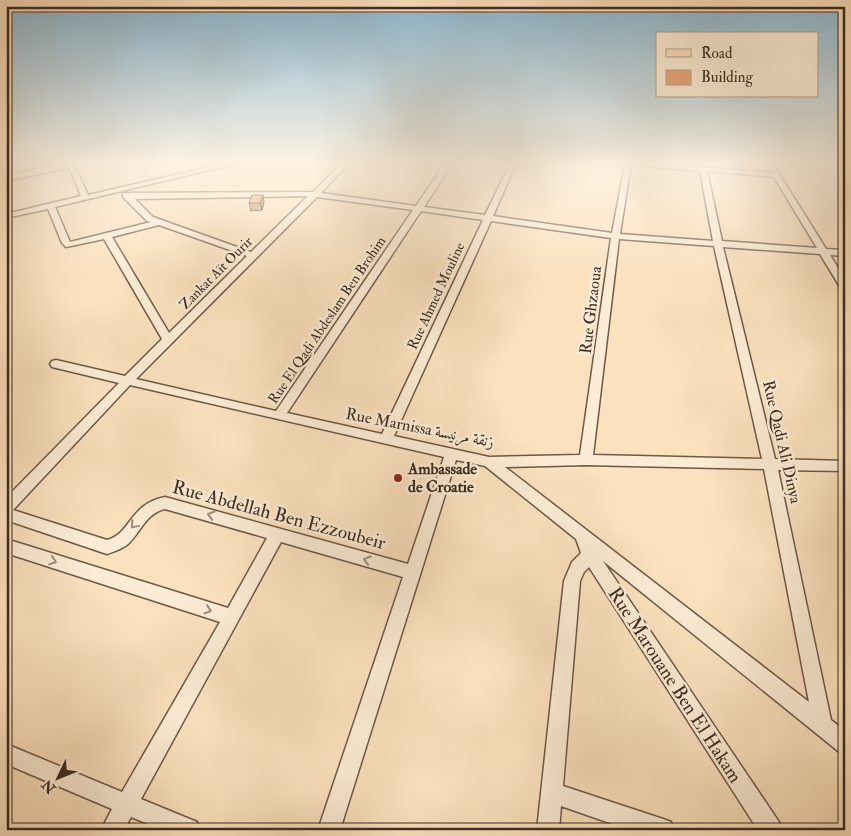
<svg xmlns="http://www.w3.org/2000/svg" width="851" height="836" viewBox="0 0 851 836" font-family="'IM FELL Double Pica',Amiri,serif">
  <rect width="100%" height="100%" fill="#fbe1be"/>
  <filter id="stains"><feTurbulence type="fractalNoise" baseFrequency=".004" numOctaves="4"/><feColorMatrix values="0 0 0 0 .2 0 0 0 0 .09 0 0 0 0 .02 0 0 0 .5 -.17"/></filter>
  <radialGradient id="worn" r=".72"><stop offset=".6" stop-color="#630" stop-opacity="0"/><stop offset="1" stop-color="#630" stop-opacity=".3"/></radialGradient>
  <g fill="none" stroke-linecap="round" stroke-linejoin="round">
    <g stroke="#6c5948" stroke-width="3">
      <path id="minor" d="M 68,164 L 74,165 L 88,195 L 223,164 L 234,164 L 55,207 L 70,242 L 151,222 L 147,221 L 123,197 L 123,193 L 313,192 L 341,164 L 348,164 L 321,193 L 416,206 L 437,175 L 442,164 L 448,164 L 445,175 L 424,207 L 485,215 L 510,164 L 516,164 L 493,216 L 612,233 L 625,164 L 631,164 L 620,234 L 713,241 L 700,171 L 643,166 L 640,164 L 666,164 L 772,173 L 767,164 L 773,164 L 826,249 L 845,250 L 845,256 L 830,255 L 845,279 L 845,290 L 840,287 L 820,254 L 723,247 L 775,459 L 845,461 L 845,471 L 778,470 L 831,720 L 845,731 L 845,754 L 838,751 L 603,561 L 779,822 L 782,830 L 758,830 L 589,567 L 584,572 L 580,581 L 563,786 L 663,819 L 671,822 L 674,830 L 630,830 L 561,806 L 559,830 L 537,830 L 564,581 L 572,562 L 581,553 L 576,539 L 485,466 L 456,460 L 340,830 L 318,830 L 403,577 L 281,542 L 141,799 L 197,822 L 200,830 L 163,830 L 131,817 L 124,830 L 101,830 L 112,809 L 6,764 L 6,744 L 122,792 L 220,622 L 6,553 L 6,539 L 228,608 L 267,538 L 165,509 C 146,513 141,532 128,544 C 122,549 115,551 107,554 L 6,520 L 6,498 L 119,383 L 52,367 L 50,364 L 52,361 L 56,360 L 125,376 L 162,339 L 104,239 L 66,247 L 62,243 L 48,209 L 6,218 L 6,214 L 81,196 ZM 707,171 L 774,177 L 817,248 L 722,241 ZM 308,196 L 251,252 L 153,217 L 135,199 ZM 317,197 L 413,210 L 276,411 L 136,379 ZM 421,211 L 483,220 L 382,434 L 287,413 ZM 491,221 L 611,238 L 580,455 L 489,457 L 394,436 ZM 159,225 L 247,256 L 169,333 L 112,237 ZM 619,239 L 714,246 L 762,459 L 593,455 ZM 130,385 L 444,457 L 408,564 L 165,497 C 129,504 132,533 107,540 L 13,510 ZM 586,465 L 764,469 L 809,702 L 505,467 Z"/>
    </g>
    <g stroke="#3d2c21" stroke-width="2">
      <path id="primary" d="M 60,164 L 80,164 L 75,167 L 6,181 L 6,175 Z"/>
    </g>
    <use href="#minor" fill="#fcecd5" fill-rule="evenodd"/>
    <use href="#primary" fill="#fbe1be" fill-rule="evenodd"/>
  </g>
  <path fill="#c88e6a" stroke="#3d2c21" d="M 264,202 L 262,210 L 251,211 L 249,203 Z"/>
  <path fill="#a37456" stroke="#3d2c21" d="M 263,195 L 264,202 L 262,210 L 260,203 Z"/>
  <path fill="#e9a57b" stroke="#3d2c21" d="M 252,195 L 263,195 L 260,203 L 249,203 Z"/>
  <defs><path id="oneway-chevron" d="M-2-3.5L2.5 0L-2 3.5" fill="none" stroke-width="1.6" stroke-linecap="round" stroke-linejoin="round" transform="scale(1.25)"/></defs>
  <g stroke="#9c8c7b">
    <use href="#oneway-chevron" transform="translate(211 515) rotate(-164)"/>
    <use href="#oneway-chevron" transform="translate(134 525) rotate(130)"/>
    <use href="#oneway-chevron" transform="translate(367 560) rotate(-164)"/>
    <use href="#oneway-chevron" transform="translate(53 561) rotate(18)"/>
    <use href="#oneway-chevron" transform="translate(208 610) rotate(18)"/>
  </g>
  <linearGradient id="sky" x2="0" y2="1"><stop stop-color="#8bb8d3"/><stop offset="0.58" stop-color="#fdf2e2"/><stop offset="1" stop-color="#fdf2e2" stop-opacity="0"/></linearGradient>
  <rect width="851" height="281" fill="url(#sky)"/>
  <circle fill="#8f2418" stroke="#fcecd5" stroke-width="2" cx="398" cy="478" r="5"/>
  <g text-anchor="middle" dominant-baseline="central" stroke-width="5" stroke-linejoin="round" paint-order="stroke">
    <g font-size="14" fill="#3d2c21" stroke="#fcecd5">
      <text transform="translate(216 273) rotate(-45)">Zankat Aït Ourir</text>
      <text transform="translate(436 296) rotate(-65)">Rue Ahmed Mouline</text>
      <text transform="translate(327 320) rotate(-56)">Rue El Qadi Abdeslam Ben Brohim</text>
    </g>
    <g font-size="16" fill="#3d2c21" stroke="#fcecd5">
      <text transform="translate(591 310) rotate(-83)">Rue Ghzaoua</text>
      <text transform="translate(420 428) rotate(11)">Rue Marnissa زنقة مرنيسة</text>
      <text transform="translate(782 442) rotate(77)">Rue Qadi Ali Dinya</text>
    </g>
    <g font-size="16" font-weight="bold" fill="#3d2c21" stroke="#fcecd5" text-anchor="start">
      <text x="408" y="469">Ambassade<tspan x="408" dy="18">de Croatie</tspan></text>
    </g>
    <g font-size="19" fill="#3d2c21" stroke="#fcecd5">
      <text transform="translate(279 515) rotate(15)">Rue Abdellah Ben Ezzoubeir</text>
      <text transform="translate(675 685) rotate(57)">Rue Marouane Ben El Hakam</text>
    </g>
  </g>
  <rect width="851" height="836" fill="none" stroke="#fbe1be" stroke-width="25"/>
  <rect x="8" y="8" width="836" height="821" fill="none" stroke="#3d2c21" stroke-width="2.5"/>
  <rect x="12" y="12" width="826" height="811" fill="none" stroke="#3d2c21"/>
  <rect x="656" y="32" width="162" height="65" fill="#fcecd5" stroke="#b09f8d"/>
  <rect x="666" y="49" width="25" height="8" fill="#fbe1be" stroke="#b09f8d"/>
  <text x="701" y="58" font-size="15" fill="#3d2c21">Road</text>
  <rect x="666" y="70" width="25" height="15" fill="#e9a57b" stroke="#b09f8d"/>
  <text x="701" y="82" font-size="15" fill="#3d2c21">Building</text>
  <g transform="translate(58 778) rotate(227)" stroke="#fcecd5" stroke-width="4" paint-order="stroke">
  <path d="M0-4L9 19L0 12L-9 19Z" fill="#3d2c21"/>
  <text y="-8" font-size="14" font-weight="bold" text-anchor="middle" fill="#3d2c21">N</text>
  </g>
  <rect width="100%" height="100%" filter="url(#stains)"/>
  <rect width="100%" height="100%" fill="url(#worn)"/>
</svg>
